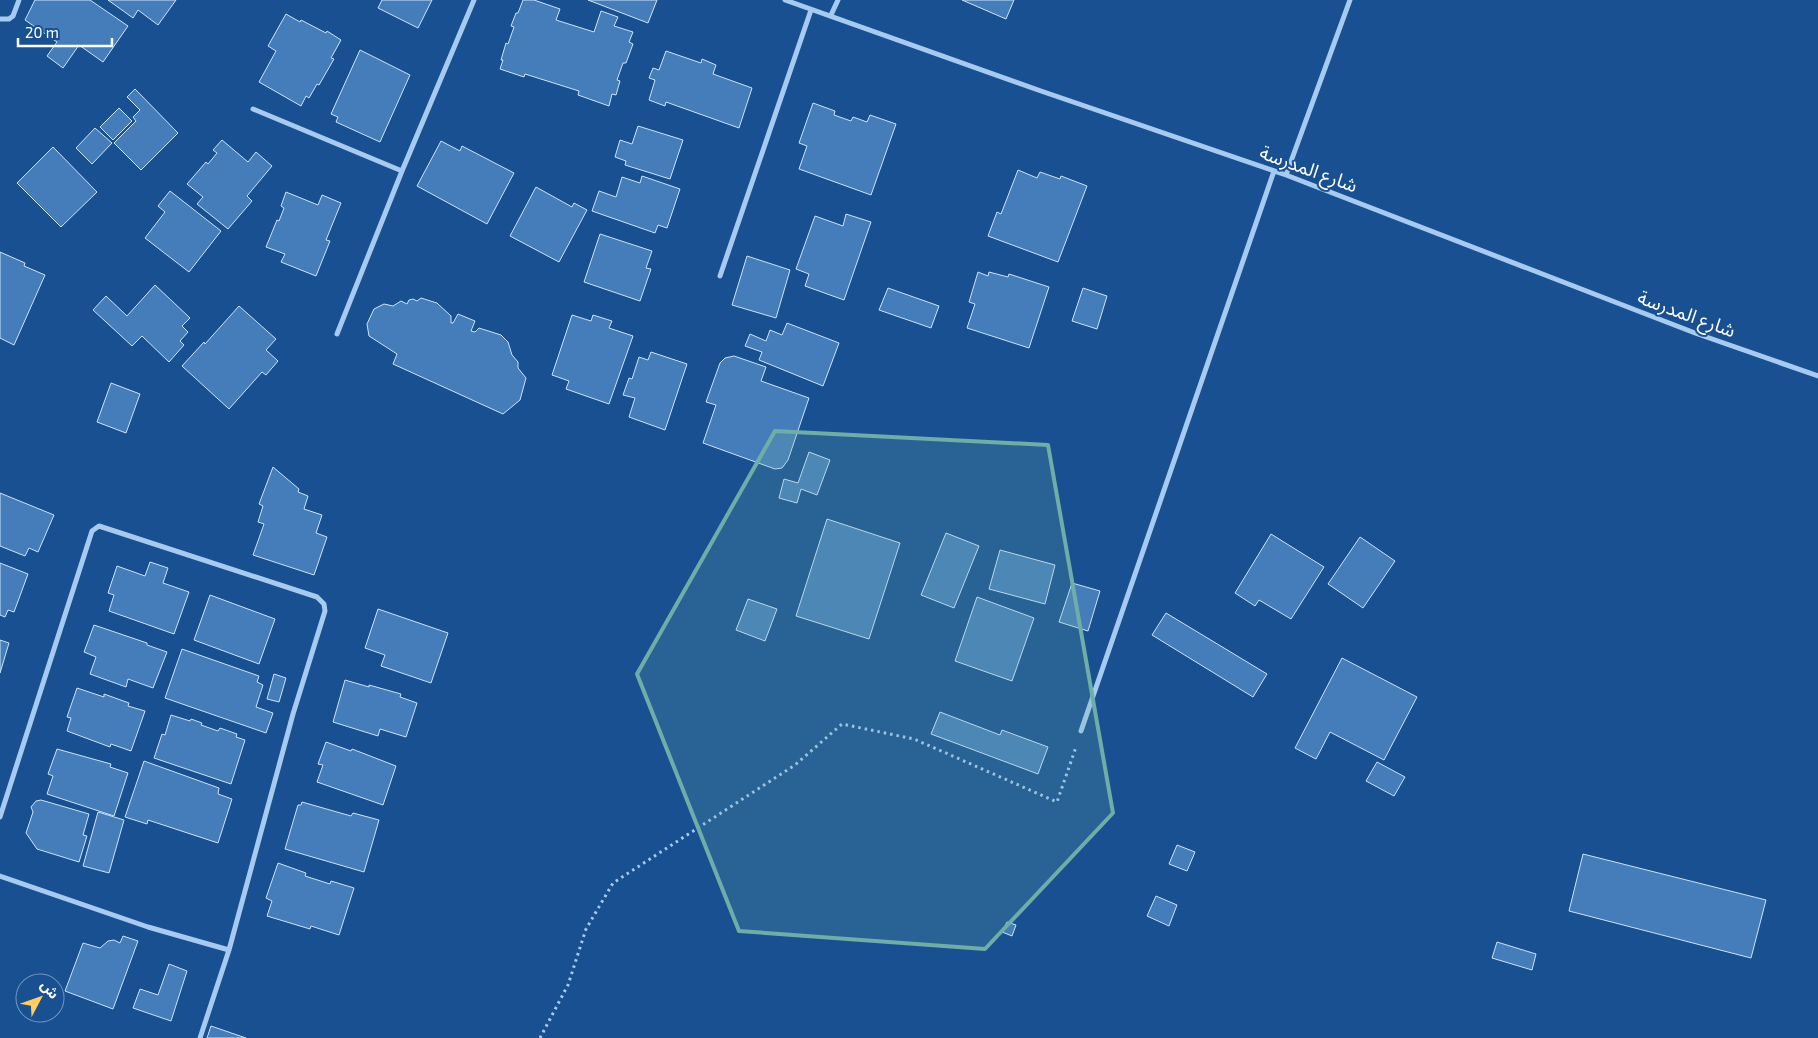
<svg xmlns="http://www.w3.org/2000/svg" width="1818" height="1038" viewBox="0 0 1818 1038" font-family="'Exo 2','Noto Sans Arabic',sans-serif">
  <rect width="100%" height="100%" fill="#185091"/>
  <path fill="#447dba" stroke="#cce3fb" d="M 35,0 L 90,0 L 128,26 L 103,62 L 79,45 L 63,68 L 47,56 L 57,42 L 25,20 Z
    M 108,0 L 176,0 L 158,25 L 138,10 L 133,18 Z
    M 382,0 L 432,0 L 418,28 L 378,8 Z
    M 523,0 L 534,0 L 560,9 L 556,20 L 594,32 L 601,11 L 618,17 L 614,26 L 633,32 L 629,42 L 633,44 L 626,63 L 623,63 L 617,80 L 620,81 L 616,95 L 612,94 L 609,106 L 578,95 L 579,91 L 525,74 L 524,77 L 500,69 L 503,60 L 501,60 L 506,43 L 508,44 L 514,27 L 511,26 L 516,13 L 518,13 Z
    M 588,0 L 657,0 L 648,23 Z
    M 962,0 L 1014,0 L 1006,19 Z
    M 286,14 L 300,22 L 301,20 L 326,33 L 327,31 L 341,40 L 331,58 L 334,59 L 319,85 L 317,84 L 309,98 L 306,96 L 301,106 L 259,82 L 276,51 L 268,46 Z
    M 360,50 L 410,75 L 380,142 L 336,122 L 338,117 L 331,114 Z
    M 666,51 L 701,63 L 702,59 L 716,65 L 713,74 L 752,88 L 739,128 L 666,102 L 665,106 L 649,100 L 655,80 L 649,78 L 653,68 L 659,70 Z
    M 135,89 L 178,133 L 141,170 L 114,143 L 136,121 L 133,117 L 140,110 L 127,97 Z
    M 813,103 L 835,111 L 834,115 L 851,121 L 853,117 L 867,122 L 870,115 L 896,124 L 871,195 L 799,169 L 807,146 L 799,143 Z
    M 119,108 L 132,121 L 113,140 L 100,127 Z
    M 638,126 L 683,140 L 670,179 L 625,165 L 626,161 L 615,157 L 620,140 L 632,144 Z
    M 95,128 L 112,143 L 92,164 L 76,148 Z
    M 222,140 L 248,162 L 256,152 L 272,166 L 247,196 L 252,201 L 228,229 L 197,204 L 203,197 L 187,184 L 206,162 L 208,164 L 217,153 L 213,150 Z
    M 441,141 L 460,151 L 462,146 L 514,173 L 487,224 L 417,186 Z
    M 53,147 L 97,192 L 61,227 L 17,183 Z
    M 1018,170 L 1037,178 L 1040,172 L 1060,179 L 1061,176 L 1087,186 L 1058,262 L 988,236 L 997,212 L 1001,214 Z
    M 642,176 L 680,189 L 667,228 L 658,225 L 655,233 L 592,211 L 599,191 L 616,197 L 622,177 L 640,183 Z
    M 536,187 L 572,207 L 574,203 L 587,210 L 559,262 L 510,236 Z
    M 170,191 L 221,231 L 189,272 L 145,238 L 165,212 L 158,206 Z
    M 286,192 L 318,205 L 322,195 L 341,203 L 326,240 L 330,241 L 316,276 L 281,262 L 285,254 L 266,247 L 277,220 L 279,221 L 284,208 L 281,206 Z
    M 846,214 L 871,222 L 844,300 L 805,286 L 809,274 L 796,269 L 815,216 L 843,226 Z
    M 600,234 L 652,251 L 646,268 L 651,269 L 640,301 L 584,282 Z
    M 0,252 L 25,263 L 24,266 L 45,275 L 14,345 L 0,338 Z
    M 747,256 L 790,270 L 776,318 L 732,305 Z
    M 978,272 L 988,276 L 989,272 L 1008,277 L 1009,274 L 1049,287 L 1029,348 L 967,328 L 975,304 L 969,302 Z
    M 155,285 L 190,318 L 182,326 L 188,332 L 180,341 L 184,345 L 169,362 L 142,336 L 132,346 L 93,310 L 106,296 L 127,316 Z
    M 888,288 L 939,306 L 931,328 L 879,310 Z
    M 1083,288 L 1107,296 L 1097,329 L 1072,321 Z
    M 421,298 L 437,303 L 451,316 L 451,323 L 453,323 L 458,314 L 475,321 L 471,331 L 475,332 L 479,328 L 501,335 L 508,342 L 512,355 L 518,362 L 518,368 L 526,378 L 520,400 L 503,414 L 393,364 L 397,354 L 369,336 L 367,324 L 374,309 L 384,304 L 393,306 L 401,301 L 407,304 L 409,300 L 413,299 L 417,301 Z
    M 239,306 L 276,339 L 266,350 L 278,361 L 266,375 L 262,372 L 229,409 L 182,366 L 204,342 L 205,344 Z
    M 572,315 L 591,321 L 593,315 L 612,321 L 609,328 L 633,336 L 609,404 L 566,389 L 569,381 L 552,375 Z
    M 787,323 L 839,343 L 823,386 L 759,360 L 762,352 L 745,346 L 750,334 L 766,341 L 770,330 L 782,335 Z
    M 651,352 L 687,364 L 665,430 L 629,417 L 635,398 L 623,395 L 629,378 L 632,379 L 639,357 L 648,360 Z
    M 734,356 L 766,367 L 761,381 L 809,398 L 788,460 L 782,468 L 775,469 L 703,443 L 716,405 L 706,402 L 720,363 L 725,358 Z
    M 111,383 L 140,394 L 126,433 L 97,422 Z
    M 809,452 L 830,460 L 817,495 L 801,489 L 797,503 L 779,498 L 784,479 L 798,483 Z
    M 273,467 L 299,489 L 298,492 L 308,496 L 304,509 L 322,515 L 316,533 L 327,537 L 314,575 L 253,555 L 264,524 L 258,522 L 263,506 L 259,504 Z
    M 0,493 L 54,515 L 38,552 L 29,548 L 25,556 L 0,546 Z
    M 827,519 L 900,543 L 869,639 L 796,616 Z
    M 946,533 L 979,546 L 954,608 L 921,595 Z
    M 1271,534 L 1324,567 L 1291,619 L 1259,600 L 1255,606 L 1235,593 Z
    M 1360,537 L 1395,561 L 1363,608 L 1328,584 Z
    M 1000,550 L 1055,565 L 1045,604 L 989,589 Z
    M 150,562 L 168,568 L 163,583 L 189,592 L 174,634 L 109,611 L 114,595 L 108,593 L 117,566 L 145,576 Z
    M 0,563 L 28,574 L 14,612 L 8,610 L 5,617 L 0,615 Z
    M 1072,583 L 1100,591 L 1088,631 L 1059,622 Z
    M 210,595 L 275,619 L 259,664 L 194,640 Z
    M 977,597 L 1034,618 L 1012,681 L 955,661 Z
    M 748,599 L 777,609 L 765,641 L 736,630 Z
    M 378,609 L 448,633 L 431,683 L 381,666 L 385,655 L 365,648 Z
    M 1166,613 L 1267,674 L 1253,697 L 1152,635 Z
    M 94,625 L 147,643 L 147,645 L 167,652 L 153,688 L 128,679 L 126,687 L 90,674 L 96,657 L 84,652 Z
    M 0,640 L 9,643 L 0,673 Z
    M 182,649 L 259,676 L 257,682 L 263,685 L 256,707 L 273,713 L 266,733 L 165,698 Z
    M 1342,658 L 1417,697 L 1384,760 L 1330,732 L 1316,759 L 1295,748 Z
    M 274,674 L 286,678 L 279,702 L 267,699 Z
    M 345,680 L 369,687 L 369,685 L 401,694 L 400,697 L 417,703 L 406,737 L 380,729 L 378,736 L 333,722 Z
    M 77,688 L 104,697 L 104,694 L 129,703 L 128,706 L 145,711 L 131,751 L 111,744 L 110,747 L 67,731 L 71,718 L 67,717 Z
    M 940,712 L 1000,735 L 1002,730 L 1048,747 L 1038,774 L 931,734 Z
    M 171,715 L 190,721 L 191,719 L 202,723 L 201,725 L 218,731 L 220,728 L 237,734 L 236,737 L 245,740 L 231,784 L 154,758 L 162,734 L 165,735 Z
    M 326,742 L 351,751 L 352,749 L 396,766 L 383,805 L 317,782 L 323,765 L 318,764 Z
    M 57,749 L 111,764 L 110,767 L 128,773 L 114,816 L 47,794 L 53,776 L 48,774 Z
    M 144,761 L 219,788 L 218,794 L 232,799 L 218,843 L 148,820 L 147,824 L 125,817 Z
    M 1377,762 L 1405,777 L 1394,796 L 1366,781 Z
    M 41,800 L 89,814 L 83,835 L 87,836 L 79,862 L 37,849 L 26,833 L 33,812 L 31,807 L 36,801 Z
    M 302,802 L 351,816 L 353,813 L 379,820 L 364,872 L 285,849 L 298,805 L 301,805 Z
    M 98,812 L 124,820 L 109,873 L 83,866 Z
    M 1177,845 L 1195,852 L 1187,871 L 1169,864 Z
    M 1583,854 L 1766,900 L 1751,958 L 1569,911 Z
    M 278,863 L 306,873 L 305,876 L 330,884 L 331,881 L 354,888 L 339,935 L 311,926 L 310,929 L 267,916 L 272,901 L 266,898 Z
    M 1156,896 L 1177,905 L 1169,926 L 1147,916 Z
    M 1007,922 L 1016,925 L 1012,936 L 1002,932 Z
    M 123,936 L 138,941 L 113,1009 L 65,991 L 83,943 L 100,948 L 108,941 L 114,940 L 120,943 Z
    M 1497,942 L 1536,954 L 1532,970 L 1492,958 Z
    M 169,964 L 187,971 L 171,1021 L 133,1008 L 140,989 L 158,995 Z
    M 211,1026 L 246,1038 L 207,1038 Z"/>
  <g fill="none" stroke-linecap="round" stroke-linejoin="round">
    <path stroke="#a6caf0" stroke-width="3" stroke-dasharray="2.5 4" stroke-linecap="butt" d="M 540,1038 L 568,985 L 586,929 L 613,883 L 795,765 L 842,724 L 914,739 L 1057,802 L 1076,747"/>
    <path stroke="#a6caf0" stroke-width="5" d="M 785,0 L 1041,91 L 1286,175 L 1695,333 L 1818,376
      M 831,15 L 838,0
      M 0,19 L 9,19 L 13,16 L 19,0
      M 253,109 L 402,171
      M 1286,175 L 1350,0
      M 720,276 L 811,10
      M 337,334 L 402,171 L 474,0
      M 1081,731 L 1274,171
      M 0,817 L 92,531 L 99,526 L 317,597 L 324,604 L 325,611 L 293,714 L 229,950 L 200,1038
      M 0,876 L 148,927 L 229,950"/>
  </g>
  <path fill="#6fada8" fill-opacity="0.2" stroke="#6fada8" stroke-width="4" stroke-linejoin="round" d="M 775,431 L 1048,445 L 1113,813 L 985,949 L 739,931 L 637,674 Z"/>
  <g text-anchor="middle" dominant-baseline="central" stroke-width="4" stroke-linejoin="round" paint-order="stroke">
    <g font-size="19" fill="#fff" stroke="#185091">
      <text transform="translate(1309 168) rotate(20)">شارع المدرسة</text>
      <text transform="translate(1687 313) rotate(20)">شارع المدرسة</text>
    </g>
  </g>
  <g transform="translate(40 998) rotate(49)"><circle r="24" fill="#185091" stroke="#7496bd"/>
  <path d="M0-4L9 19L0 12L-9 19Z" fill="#ffcd64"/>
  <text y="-8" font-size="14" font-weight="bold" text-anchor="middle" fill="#ffffff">ش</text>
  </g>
  <path d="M18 38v8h94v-8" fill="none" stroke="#ffffff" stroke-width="2.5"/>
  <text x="25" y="38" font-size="15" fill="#ffffff" stroke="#185091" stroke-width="4" paint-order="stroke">20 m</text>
</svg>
